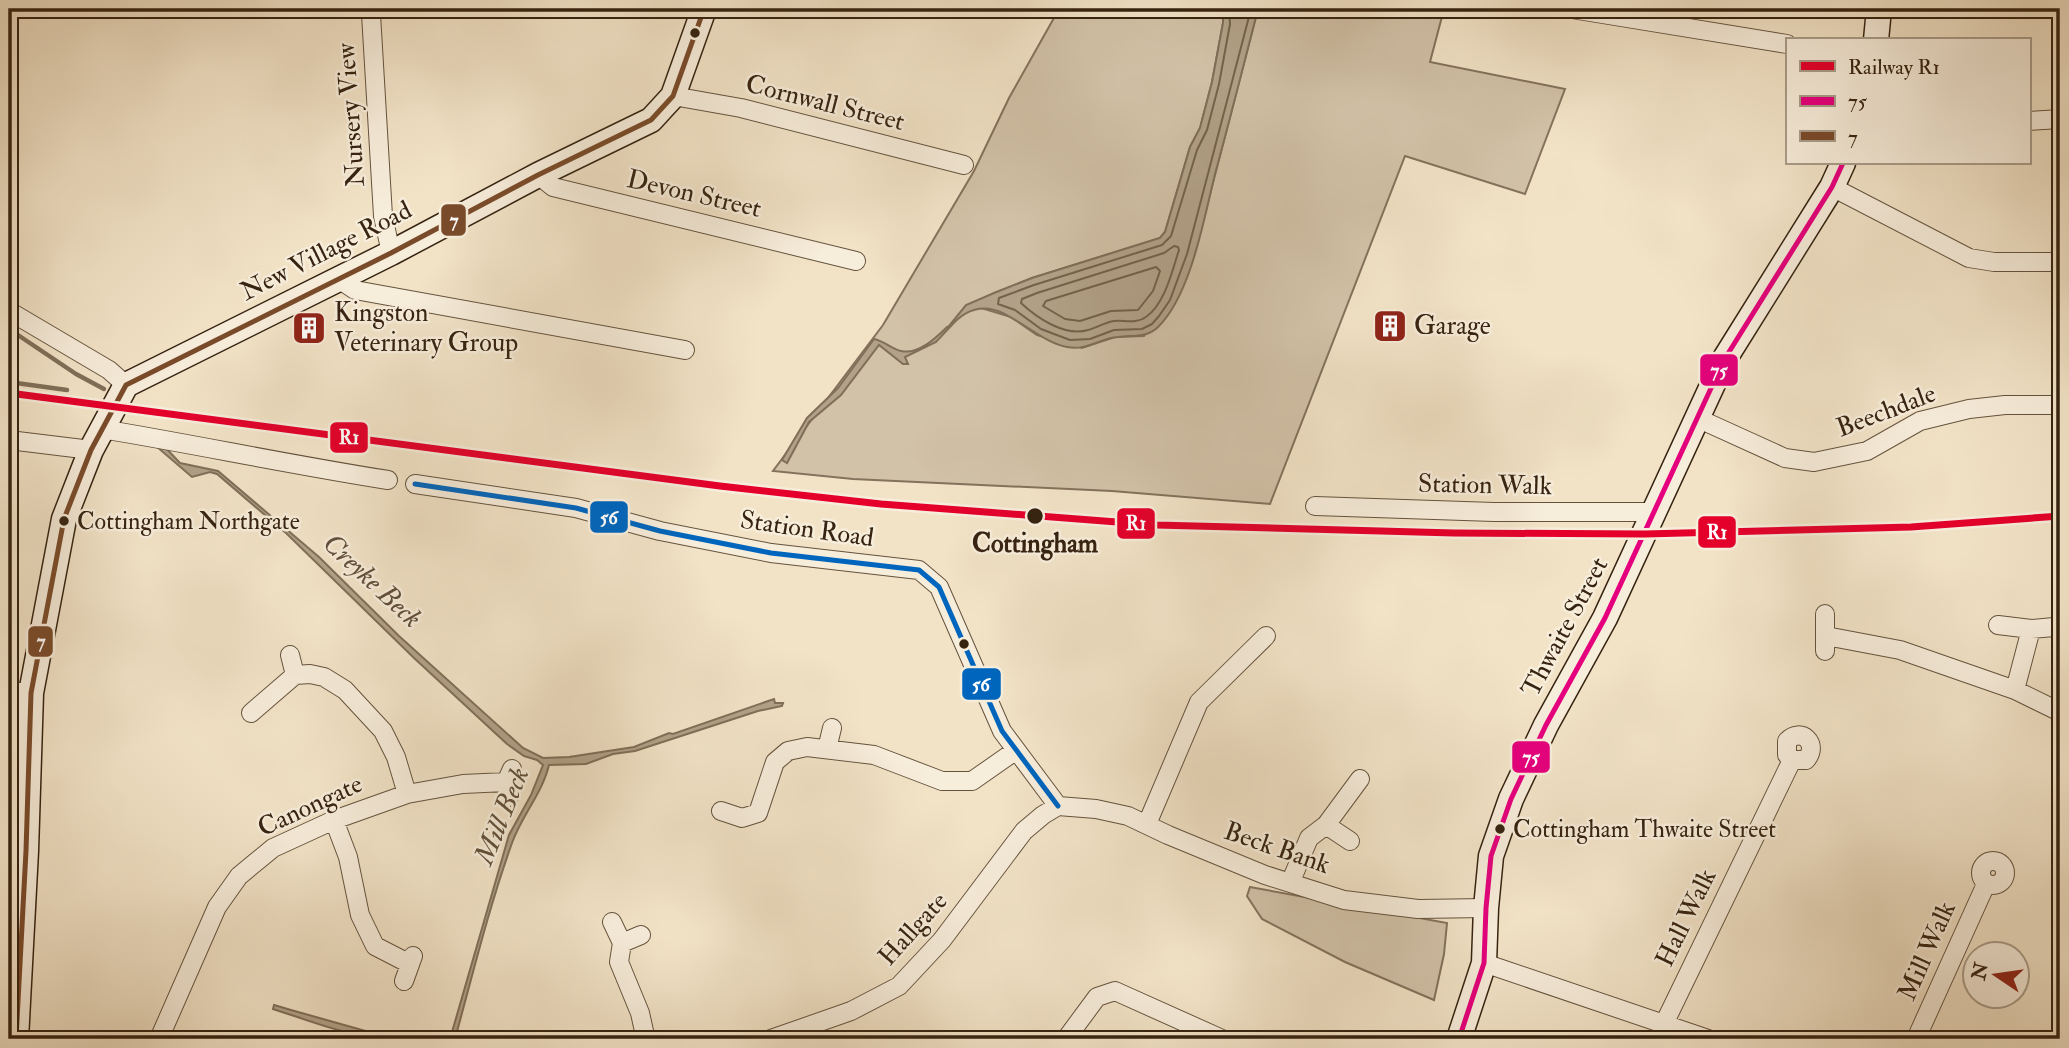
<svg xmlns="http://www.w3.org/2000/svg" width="2069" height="1048" viewBox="0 0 2069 1048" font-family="'IM FELL Double Pica',serif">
  <rect width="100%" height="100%" fill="#f2e3c7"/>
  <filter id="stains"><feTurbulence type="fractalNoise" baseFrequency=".00286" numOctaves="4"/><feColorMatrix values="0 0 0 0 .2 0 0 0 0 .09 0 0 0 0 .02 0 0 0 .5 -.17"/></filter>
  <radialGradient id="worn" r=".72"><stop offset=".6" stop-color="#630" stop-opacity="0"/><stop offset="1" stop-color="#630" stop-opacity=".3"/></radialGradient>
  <path fill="#d2c2a8" stroke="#84725c" stroke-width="2" d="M 1059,9 L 1223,9 L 1223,23 L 1212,82 L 1200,128 L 1190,147 L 1165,232 L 1160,238 L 1032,278 L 994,293 L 978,307 L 1011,317 L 1037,335 L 1082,348 L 1115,337 L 1144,336 L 1194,256 L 1258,9 L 1444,9 L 1430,62 L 1565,89 L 1525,194 L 1405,156 L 1270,504 L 1112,491 L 853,479 L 773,471 L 883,325 L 974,171 L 1009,98 Z
    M 1250,887 L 1447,923 L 1444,954 L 1434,1000 L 1345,962 L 1262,919 L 1247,896 Z"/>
  <path fill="#b2a289" stroke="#806f59" stroke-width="2" d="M 1223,9 L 1258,9 C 1244,64 1230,119 1215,174 C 1204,218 1191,295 1158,327 C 1147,338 1133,335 1118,337 C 1100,338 1087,351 1067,347 C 1024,338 991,279 950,327 L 949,326 L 966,305 L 994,293 L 1032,278 L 1160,238 L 1165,232 L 1190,147 L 1200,128 L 1212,82 L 1223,23 Z
    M 947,327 L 949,328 L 936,342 L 905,357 L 908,364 L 903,364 L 879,345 L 841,395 L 809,422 L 787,463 L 782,460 L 807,418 L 838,388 L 874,339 C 884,341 892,349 901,351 C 918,355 936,338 947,327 Z
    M 163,445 L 180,463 L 218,471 L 319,557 L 399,636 L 523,748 L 543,758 L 569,757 L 634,747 L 669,733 L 673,734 L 774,699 L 775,703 L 783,703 L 782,706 L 758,711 L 635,751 L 613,754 L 586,764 L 549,765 C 542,794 522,815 512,843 C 489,907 473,973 455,1039 L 450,1039 L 509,835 L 531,795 L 543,765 L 537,760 L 524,756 L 507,744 L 414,658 L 286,533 L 217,474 L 210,472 L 192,477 L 157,447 Z
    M 274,1005 L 291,1010 L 394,1039 C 354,1039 311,1021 273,1009 Z"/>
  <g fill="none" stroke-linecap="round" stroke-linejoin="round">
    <path stroke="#74624c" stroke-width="2" d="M 1229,9 L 1230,24 L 1219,84 L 1207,130 L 1197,150 L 1171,236 L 1162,245 L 1034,285 L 999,298 L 998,304 L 1015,310 L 1041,329 L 1070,340 L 1090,339 L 1114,330 L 1142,329 L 1152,324 L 1159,316 L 1170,300 L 1187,254 L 1251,9
      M 1174,246 L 1178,247 L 1179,250 C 1172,271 1165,304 1146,317 C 1137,324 1124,320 1114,321 C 1105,322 1097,328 1088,330 C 1065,337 1037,318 1021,303 L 1022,299 L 1037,293 L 1164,253 Z
      M 1156,267 L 1160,271 L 1153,291 L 1138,310 L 1111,311 L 1080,321 L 1065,319 L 1043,306 L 1046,301 Z"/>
    <path stroke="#806f59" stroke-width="4.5" d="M 9,329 L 76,374 L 104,389
      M 9,382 L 67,390"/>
    <g stroke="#65533e" stroke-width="20">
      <path id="street" d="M 1572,9 L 1787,44
        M 371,14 L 383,216 L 391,253
        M 673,96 L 741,108 L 964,165
        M 2029,121 L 2060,119
        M 538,175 L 553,187 L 856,261
        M 1832,187 L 1969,258 L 1994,262 L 2060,262
        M 337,278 L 355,290 L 685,350
        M 9,311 L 109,370 L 126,385
        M 1697,418 L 1785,458 L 1814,462 L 1867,451 L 1920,421 L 1969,409 L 2005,405 L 2060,405
        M 102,429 C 198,445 292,465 388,480
        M 9,440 L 91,450
        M 415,484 L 576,508 L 660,531 L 771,553 L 919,570 L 939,587 L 1002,731 L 1058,806
        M 1315,506 L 1494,512 L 1654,512
        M 1998,625 L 2031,629 L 2054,627
        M 1826,636 L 1900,650 L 2015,690 L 2060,712
        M 1825,651 L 1825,614
        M 290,655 L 295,675
        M 2015,690 L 2031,629
        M 9,691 L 31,693
        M 251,713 L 295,675 L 310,674 L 324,677 L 345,690 L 383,731 L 396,757 L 407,794
        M 827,749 L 832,728
        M 509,797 L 506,782 L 512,769
        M 1058,806 L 1096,809 L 1128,816 L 1168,835 L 1265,875 L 1344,900 L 1418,909 L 1486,908
        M 721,811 L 742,818 L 758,813 L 775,762 L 788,751 L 807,747 L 874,755 L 942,781 L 972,781 L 1015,751
        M 334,820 L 348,857 L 360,915 L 375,946 L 410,964
        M 1147,824 L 1199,702 L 1266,636
        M 1326,825 L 1350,841
        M1981 873a12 12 0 1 1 24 0a12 12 0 1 1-24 0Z
        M 1291,881 L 1309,838 L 1326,825 L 1360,779
        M 612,922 L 622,943 L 619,962 L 640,1013 L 644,1031 L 642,1039
        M 622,943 L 641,935
        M 1484,963 L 1708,1039
        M 404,981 L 413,956
        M 1664,1024 L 1792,760 L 1806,760 C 1820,744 1801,726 1787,741 L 1787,755 L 1792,760
        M 159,1039 L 217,907 L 239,876 L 273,848 L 334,820 L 407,794 L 463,784 L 506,782
        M 771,1039 L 851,1011 L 899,986 L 942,940 L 1024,831 L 1043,815 L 1058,806
        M 1066,1039 L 1097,997 L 1115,991 L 1222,1039
        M 1916,1039 L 1986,884"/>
    </g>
    <g stroke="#362310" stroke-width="27">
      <path id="secondary" d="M 1876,40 L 1879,9
        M 16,1039 L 26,851 L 31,693 L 64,519 L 91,450 L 126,385 L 391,253 L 538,175 L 651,120 L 673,96 L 704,9
        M 1459,1039 L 1484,963 L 1486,908 L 1491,856 L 1511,799 L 1546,725 L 1605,618 L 1724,360 L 1832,187 L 1843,163"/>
    </g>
    <use href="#street" stroke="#f7eddb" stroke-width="18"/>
    <use href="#secondary" stroke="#f7eddb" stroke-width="24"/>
    <path stroke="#362310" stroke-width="4.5" stroke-dasharray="12 12" stroke-linecap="butt" d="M 9,393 L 720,486 L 881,504 L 1156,525 L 1454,533 L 1645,534 L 1911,527 L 2060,516"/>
    <g stroke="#f7eddb" stroke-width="10">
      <path id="bus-1" d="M 1459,1039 L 1484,963 L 1486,908 L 1491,856 L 1511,799 L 1546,725 L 1605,618 L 1724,360 L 1832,187 L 1843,163"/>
    </g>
    <g stroke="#f7eddb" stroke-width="10">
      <path id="bus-2" d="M 16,1039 L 26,851 L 31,693 L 64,519 L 91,450 L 126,385 L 391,253 L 538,175 L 651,120 L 673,96 L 704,9"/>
    </g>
    <g stroke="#f7eddb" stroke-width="10">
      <path id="bus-3" d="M 415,484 L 576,508 L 660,531 L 771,553 L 919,570 L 939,587 L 1002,731 L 1058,806"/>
    </g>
    <use href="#bus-1" stroke="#e5007d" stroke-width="5"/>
    <use href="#bus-2" stroke="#7a4b2a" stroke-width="5"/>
    <use href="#bus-3" stroke="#0065bd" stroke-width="5"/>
    <g stroke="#f7eddb" stroke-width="12">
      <path id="rail-1" d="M 9,393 L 720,486 L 881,504 L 1156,525 L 1454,533 L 1645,534 L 1911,527 L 2060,516"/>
    </g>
    <use href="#rail-1" stroke="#e4002b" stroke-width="7"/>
  </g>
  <defs>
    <g id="building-square" transform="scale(1.75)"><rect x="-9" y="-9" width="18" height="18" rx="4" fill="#8f2418" stroke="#f7eddb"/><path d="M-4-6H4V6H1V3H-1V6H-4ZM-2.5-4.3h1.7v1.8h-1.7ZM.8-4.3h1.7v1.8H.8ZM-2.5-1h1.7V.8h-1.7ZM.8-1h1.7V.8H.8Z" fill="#fff"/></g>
  </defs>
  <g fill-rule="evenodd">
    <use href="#building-square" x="1390" y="326"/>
    <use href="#building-square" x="309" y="328"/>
  </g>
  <g fill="#362310" stroke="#f7eddb" stroke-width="2.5">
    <circle cx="695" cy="33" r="6"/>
    <circle cx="1035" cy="516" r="9"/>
    <circle cx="64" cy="521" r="6"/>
    <circle cx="964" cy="644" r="6"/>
    <circle cx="1500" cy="829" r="6"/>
  </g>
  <g text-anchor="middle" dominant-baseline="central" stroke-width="5" stroke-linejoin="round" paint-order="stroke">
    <g font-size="24" fill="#362310" stroke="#f7eddb" text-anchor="start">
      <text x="77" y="521">Cottingham Northgate</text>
      <text x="1513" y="829">Cottingham Thwaite Street</text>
    </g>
    <g font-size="26" fill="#362310" stroke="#f7eddb">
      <text transform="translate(825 103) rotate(14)">Cornwall Street</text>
      <text transform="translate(351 115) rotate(-94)">Nursery View</text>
      <text transform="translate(694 194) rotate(13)">Devon Street</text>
      <text transform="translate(326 251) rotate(-27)">New Village Road</text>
      <text transform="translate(1886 411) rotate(-21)">Beechdale</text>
      <text transform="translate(1485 485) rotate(1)">Station Walk</text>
      <text transform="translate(807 529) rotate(8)">Station Road</text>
      <text transform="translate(1565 627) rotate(-62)">Thwaite Street</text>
      <text transform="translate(310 806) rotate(-25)">Canongate</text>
      <text transform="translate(1277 848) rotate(19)">Beck Bank</text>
      <text transform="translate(1686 918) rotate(-64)">Hall Walk</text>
      <text transform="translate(913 929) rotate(-48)">Hallgate</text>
      <text transform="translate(1927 951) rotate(-66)">Mill Walk</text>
    </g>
    <g font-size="26" fill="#362310" stroke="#f7eddb" text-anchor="start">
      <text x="334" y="313">Kingston<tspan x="334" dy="30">Veterinary Group</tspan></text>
      <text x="1414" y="326">Garage</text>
    </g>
    <g font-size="26" font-weight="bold" fill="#362310" stroke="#f7eddb">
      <text x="1035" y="544">Cottingham</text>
    </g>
    <g font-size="28" font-style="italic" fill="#614f3a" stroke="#f7eddb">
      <text transform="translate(372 581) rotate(43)">Creyke Beck</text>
      <text transform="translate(502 816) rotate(-68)">Mill Beck</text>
    </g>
  </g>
  <g stroke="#f7eddb" stroke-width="2.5">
    <rect x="440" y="203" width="27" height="34" rx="7" fill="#7a4b2a"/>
    <rect x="1699" y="353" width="40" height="34" rx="7" fill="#e5007d"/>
    <rect x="329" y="421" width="40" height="33" rx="7" fill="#e4002b"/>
    <rect x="589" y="500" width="40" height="34" rx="7" fill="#0065bd"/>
    <rect x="1116" y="507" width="40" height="33" rx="7" fill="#e4002b"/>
    <rect x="1697" y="515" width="40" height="34" rx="7" fill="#e4002b"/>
    <rect x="27" y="625" width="27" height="33" rx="7" fill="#7a4b2a"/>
    <rect x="961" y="667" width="41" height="34" rx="7" fill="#0065bd"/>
    <rect x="1511" y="740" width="40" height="34" rx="7" fill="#e5007d"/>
  </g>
  <g font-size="19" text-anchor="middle" font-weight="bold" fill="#fff">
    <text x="454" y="227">7</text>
    <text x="1719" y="377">75</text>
    <text x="349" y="444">R1</text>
    <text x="609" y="524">56</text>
    <text x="1136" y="530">R1</text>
    <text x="1717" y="539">R1</text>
    <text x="41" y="648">7</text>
    <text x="981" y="691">56</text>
    <text x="1531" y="764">75</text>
  </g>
  <rect width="2069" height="1048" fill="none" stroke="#f2e3c7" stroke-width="35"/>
  <rect x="10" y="10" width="2048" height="1027" fill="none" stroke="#362310" stroke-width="3.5"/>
  <rect x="18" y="18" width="2034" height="1013" fill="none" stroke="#362310" stroke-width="2"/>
  <rect x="1786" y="38" width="245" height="126" fill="#f7eddb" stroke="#aa9c8a" stroke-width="2"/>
  <rect x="1800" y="61" width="35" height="10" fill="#e4002b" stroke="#aa9c8a" stroke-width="2"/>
  <text x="1848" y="74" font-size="21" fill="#362310">Railway R1</text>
  <rect x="1800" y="96" width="35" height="10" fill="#e5007d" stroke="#aa9c8a" stroke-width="2"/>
  <text x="1848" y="108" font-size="21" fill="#362310">75</text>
  <rect x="1800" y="131" width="35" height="10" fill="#7a4b2a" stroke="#aa9c8a" stroke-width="2"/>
  <text x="1848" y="144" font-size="21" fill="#362310">7</text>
  <g transform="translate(1996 975) rotate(283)"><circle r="33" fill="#f7eddb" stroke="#aa9c8a" stroke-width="2"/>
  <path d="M0-5L12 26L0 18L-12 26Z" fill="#8f2418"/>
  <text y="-10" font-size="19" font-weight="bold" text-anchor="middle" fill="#362310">N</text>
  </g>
  <rect width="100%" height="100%" filter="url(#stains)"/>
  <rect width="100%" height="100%" fill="url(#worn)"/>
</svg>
